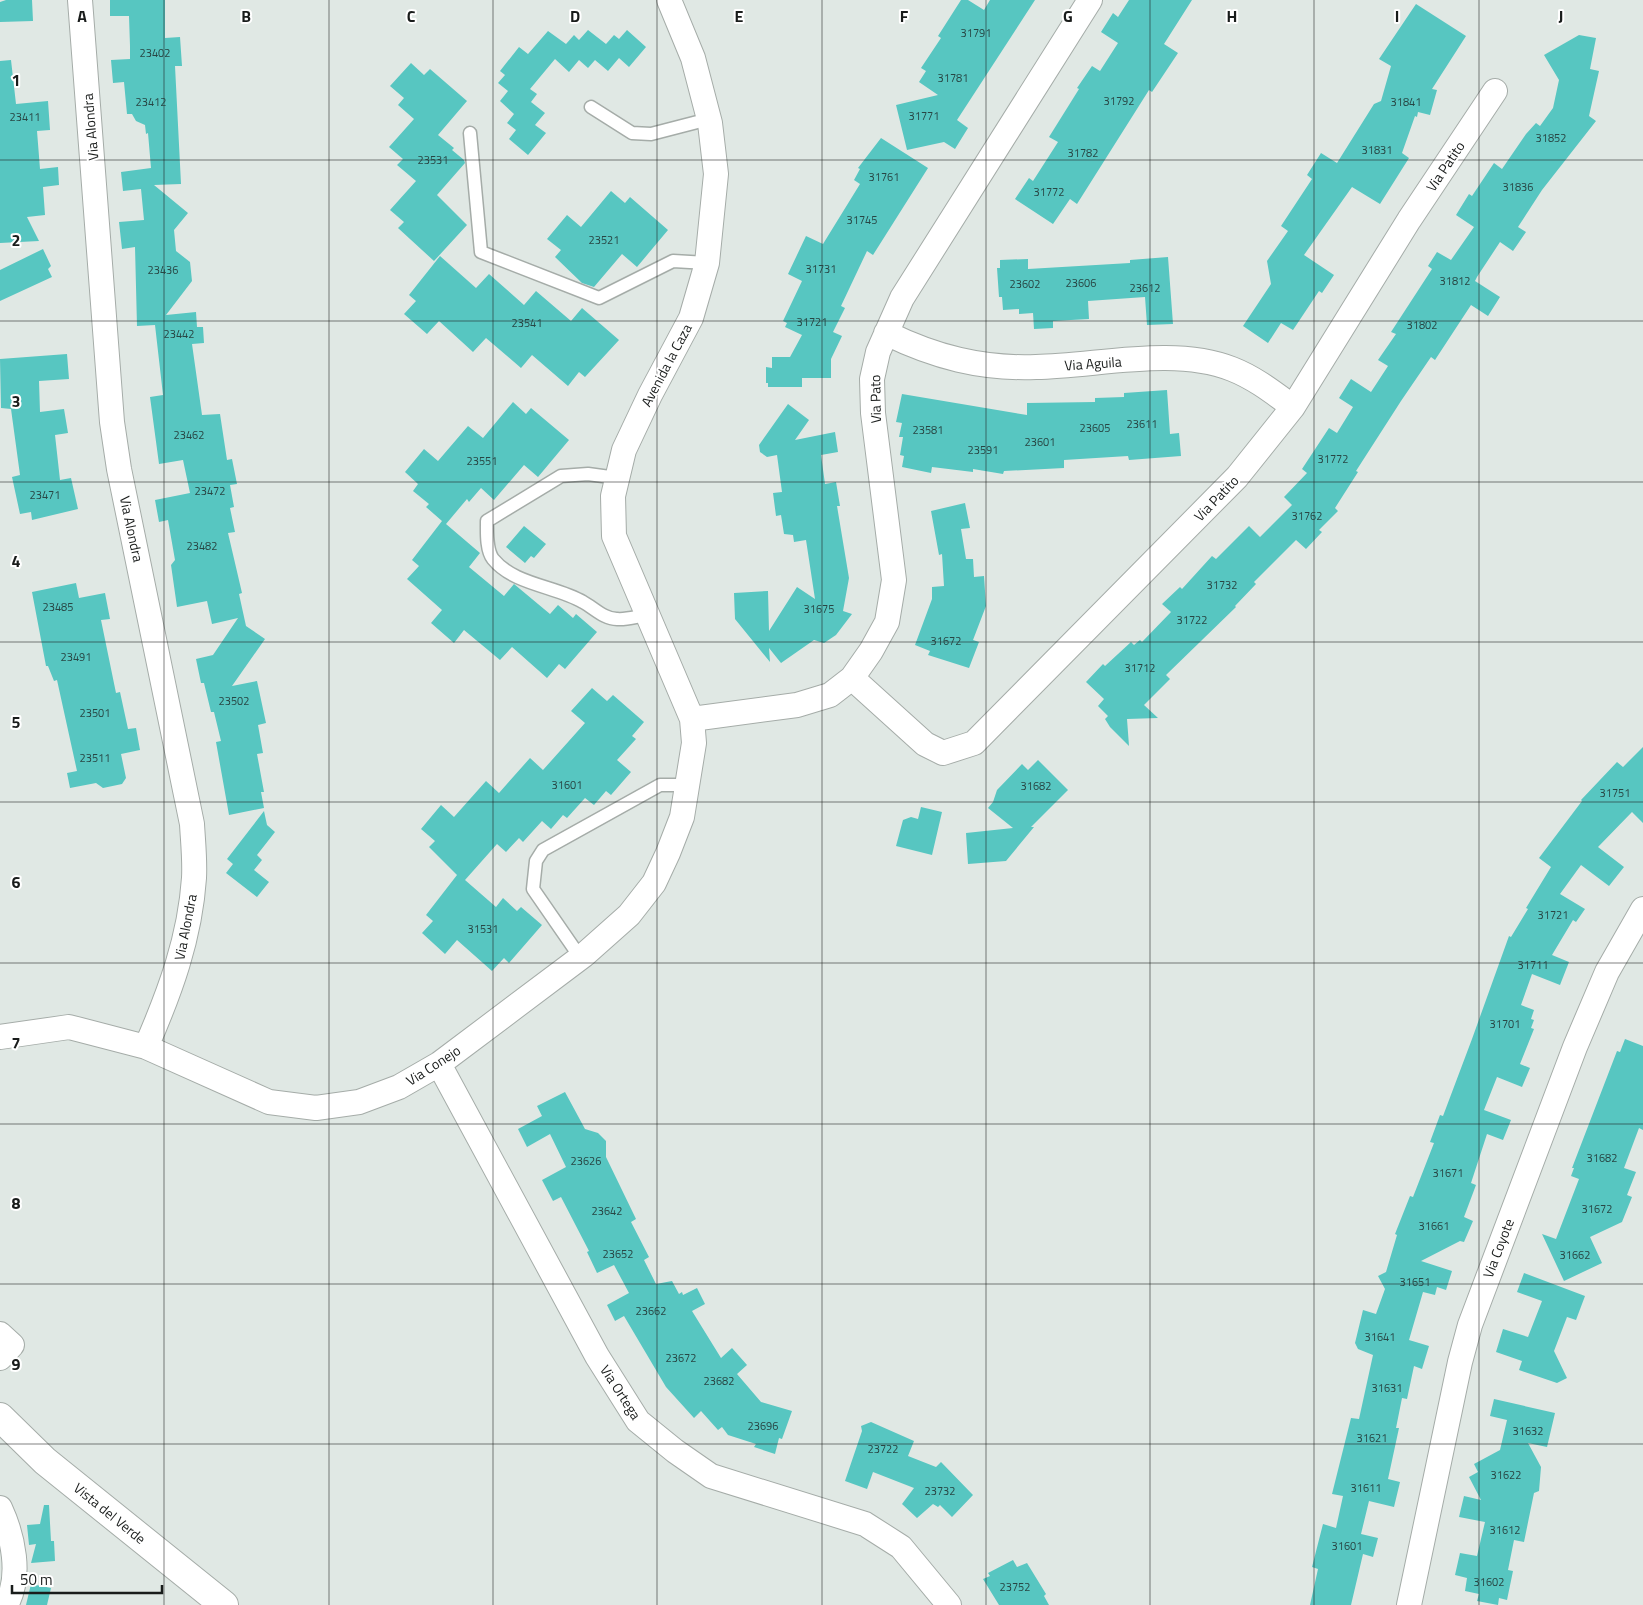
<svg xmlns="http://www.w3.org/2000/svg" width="1643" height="1605" viewBox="0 0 1643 1605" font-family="'Titillium Web',sans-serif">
  <rect width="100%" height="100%" fill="#e0e8e4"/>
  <path fill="#57c6c1" d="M 6,0 L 32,0 L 33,21 L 0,22 L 0,2 Z
    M 110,0 L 165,0 L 165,38 L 180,37 L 182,66 L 175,66 L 181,184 L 154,185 L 188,213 L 174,230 L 176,251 L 190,262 L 192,281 L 166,315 L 196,312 L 197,327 L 203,327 L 204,343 L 192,344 L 202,415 L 220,414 L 227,460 L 232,459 L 237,484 L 230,485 L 234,507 L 230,508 L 235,532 L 228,533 L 242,593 L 239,594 L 246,626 L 265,639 L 232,686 L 257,681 L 266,723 L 258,725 L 263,753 L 257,754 L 264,792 L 261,792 L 264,808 L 229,815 L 216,742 L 221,741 L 214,712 L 211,712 L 204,683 L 201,683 L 196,659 L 213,655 L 238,618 L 212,624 L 207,601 L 177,607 L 171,565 L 175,560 L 168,520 L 159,522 L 155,500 L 190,493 L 183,460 L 159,464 L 150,397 L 163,395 L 155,325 L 137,326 L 135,247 L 122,249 L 119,222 L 144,220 L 141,189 L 123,191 L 121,172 L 151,168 L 148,133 L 146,134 L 145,125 L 136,121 L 132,114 L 127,114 L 124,82 L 113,83 L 111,60 L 130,59 L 130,46 L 129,16 L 110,16 Z
    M 961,0 L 968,0 L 984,10 L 990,0 L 1035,0 L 957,120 L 968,128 L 955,149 L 944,142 L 907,150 L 896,105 L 938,95 L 919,82 L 926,71 L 921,68 L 941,38 L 938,36 Z
    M 1129,0 L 1192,0 L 1164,44 L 1178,53 L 1152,92 L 1149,90 L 1077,204 L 1070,199 L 1053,224 L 1015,199 L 1029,178 L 1033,181 L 1058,142 L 1049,137 L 1079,89 L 1077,88 L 1092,66 L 1100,71 L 1118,43 L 1101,32 L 1113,13 L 1118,17 Z
    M 1416,4 L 1466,36 L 1432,89 L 1437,90 L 1430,115 L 1418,112 L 1417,117 L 1415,116 L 1402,153 L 1409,158 L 1380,204 L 1352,187 L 1304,255 L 1334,275 L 1322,293 L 1319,291 L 1293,330 L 1281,323 L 1268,343 L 1243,326 L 1271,284 L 1267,261 L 1288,231 L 1281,226 L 1312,179 L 1307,175 L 1321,153 L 1337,163 L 1374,104 L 1381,101 L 1391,66 L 1379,59 Z
    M 588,30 L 606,44 L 614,35 L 619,39 L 627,30 L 646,47 L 629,67 L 619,58 L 608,71 L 595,60 L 588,68 L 579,60 L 569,72 L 555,59 L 530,89 L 537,94 L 531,102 L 545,113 L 535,125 L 546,133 L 528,155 L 509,139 L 516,130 L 507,123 L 514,114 L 500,101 L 508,91 L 498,83 L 505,75 L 500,71 L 519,47 L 528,54 L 548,31 L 566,44 L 574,35 L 579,40 Z
    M 1579,35 L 1596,38 L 1590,69 L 1599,71 L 1589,116 L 1596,121 L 1542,190 L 1518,227 L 1526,232 L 1513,251 L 1500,242 L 1477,277 L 1475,281 L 1500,297 L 1488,316 L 1471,305 L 1435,360 L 1431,357 L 1401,401 L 1356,471 L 1358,472 L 1335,508 L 1338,511 L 1319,530 L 1322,532 L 1306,549 L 1296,540 L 1254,582 L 1256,584 L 1235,606 L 1236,607 L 1166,675 L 1170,679 L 1144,705 L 1158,718 L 1127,719 L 1129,746 L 1110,727 L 1105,719 L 1108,716 L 1098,706 L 1104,699 L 1086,682 L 1103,664 L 1105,666 L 1131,642 L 1134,645 L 1140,640 L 1142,642 L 1171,612 L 1162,604 L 1180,587 L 1182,589 L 1212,556 L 1216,559 L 1249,526 L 1260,537 L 1292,505 L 1284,497 L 1307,473 L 1302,469 L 1329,428 L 1337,433 L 1353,407 L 1339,398 L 1351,379 L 1371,392 L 1388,366 L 1378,360 L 1396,334 L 1391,332 L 1432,269 L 1428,266 L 1437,252 L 1451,260 L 1474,227 L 1456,215 L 1469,194 L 1472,196 L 1494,163 L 1502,169 L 1526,134 L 1536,123 L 1540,126 L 1553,108 L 1559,80 L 1544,55 Z
    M 11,60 L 16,104 L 48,101 L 50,130 L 37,131 L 40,169 L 58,167 L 59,185 L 43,187 L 45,215 L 27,217 L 39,241 L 0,243 L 0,61 Z
    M 411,63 L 424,75 L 430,69 L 467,101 L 438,135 L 454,148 L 452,150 L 464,160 L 465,163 L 437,195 L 467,225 L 434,261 L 398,228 L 404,222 L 390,210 L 416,181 L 397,165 L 403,159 L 389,147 L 414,119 L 398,105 L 404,98 L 390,86 Z
    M 881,138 L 928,168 L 873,255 L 867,251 L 841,306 L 845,308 L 833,332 L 842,336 L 831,359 L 831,378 L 802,378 L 802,387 L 768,387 L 768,383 L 766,383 L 766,367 L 772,368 L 772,357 L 790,357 L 802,335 L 785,327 L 787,323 L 783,321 L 802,281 L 788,274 L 806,236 L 823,244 L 860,184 L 854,180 L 860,169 L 858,168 Z
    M 611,191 L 625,203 L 630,197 L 668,230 L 637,267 L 622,254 L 594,287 L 582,283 L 555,257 L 561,250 L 547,239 L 567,215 L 581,227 Z
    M 43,249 L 51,266 L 48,269 L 52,277 L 0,301 L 0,270 Z
    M 440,256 L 476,288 L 489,274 L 524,305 L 536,291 L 571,321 L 582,308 L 619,340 L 585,377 L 579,372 L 568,386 L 532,355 L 521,368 L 486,338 L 473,352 L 439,321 L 427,334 L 404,314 L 416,301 L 409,295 Z
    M 1168,257 L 1173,324 L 1147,325 L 1145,297 L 1088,301 L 1089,319 L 1053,321 L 1053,328 L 1034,329 L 1033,313 L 1019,314 L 1019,309 L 1003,310 L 1002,297 L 999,297 L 997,268 L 1000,268 L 1000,260 L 1028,259 L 1028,269 L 1130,263 L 1130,260 Z
    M 67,354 L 69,379 L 39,381 L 40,412 L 64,409 L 68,433 L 55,435 L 60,480 L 71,478 L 78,509 L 32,520 L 31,512 L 20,514 L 12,477 L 20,475 L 11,409 L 1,408 L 0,359 Z
    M 1167,390 L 1170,434 L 1179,433 L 1181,456 L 1129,460 L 1128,456 L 1064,460 L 1064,468 L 1004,471 L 1003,474 L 973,469 L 973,472 L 932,467 L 931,473 L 902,467 L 904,456 L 900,455 L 903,437 L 899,437 L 902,423 L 896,422 L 902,394 L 1027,415 L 1027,403 L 1095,402 L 1095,398 L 1124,397 L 1124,393 Z
    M 513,402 L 526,414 L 531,408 L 569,440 L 538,477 L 524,465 L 494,500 L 481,488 L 469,502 L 467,499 L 446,524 L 480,553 L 469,567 L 504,596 L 514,584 L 550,614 L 558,605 L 573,618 L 576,614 L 597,632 L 565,669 L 559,664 L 547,678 L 512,647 L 500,660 L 464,630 L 454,643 L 431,623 L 442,610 L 407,579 L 419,566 L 412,560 L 442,521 L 426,507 L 429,504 L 413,491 L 418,484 L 405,472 L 424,449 L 438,461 L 468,426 L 483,438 Z
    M 788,404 L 809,420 L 795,440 L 835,432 L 838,452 L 821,455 L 825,484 L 836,482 L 840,506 L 837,506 L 849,578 L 843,611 L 852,614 L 836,635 L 824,643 L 814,640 L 781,663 L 769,648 L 770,662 L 735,619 L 734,593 L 768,591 L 769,631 L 797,587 L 815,599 L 806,540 L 794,542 L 793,535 L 784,534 L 781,515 L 776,516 L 773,493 L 782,492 L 777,455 L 767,457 L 760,452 L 759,445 Z
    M 965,503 L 970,528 L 961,529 L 966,559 L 973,559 L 974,577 L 984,576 L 986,606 L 973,640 L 979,642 L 969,668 L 928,655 L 930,651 L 915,645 L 932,599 L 932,587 L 944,586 L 942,554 L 939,555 L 931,511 Z
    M 524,526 L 546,544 L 534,558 L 531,556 L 525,563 L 506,547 Z
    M 76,583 L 79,598 L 105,593 L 110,619 L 101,620 L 116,693 L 120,692 L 128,729 L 136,728 L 140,750 L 121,754 L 126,778 L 122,784 L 103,788 L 96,783 L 70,788 L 67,773 L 77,771 L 57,680 L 54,681 L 48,666 L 46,666 L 32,592 Z
    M 592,688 L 607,701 L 613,695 L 644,722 L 632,736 L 636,739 L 617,760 L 631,772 L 611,795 L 606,791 L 594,805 L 585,798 L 567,818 L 563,815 L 551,829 L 542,821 L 523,842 L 519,838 L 506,852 L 497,844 L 465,880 L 496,907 L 503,898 L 517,911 L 521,907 L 542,925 L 509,963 L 504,958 L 492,971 L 457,940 L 445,954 L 422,933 L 433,921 L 426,915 L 457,875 L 429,847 L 435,841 L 421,829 L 441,805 L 454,817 L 486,781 L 499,793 L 530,758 L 543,770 L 585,723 L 571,711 Z
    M 1643,747 L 1643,823 L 1632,812 L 1598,847 L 1624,867 L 1609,886 L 1581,865 L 1560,894 L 1585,909 L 1576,922 L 1573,920 L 1552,955 L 1569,962 L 1560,985 L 1532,974 L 1521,1005 L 1534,1010 L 1531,1019 L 1534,1020 L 1531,1028 L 1534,1029 L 1520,1064 L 1530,1068 L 1522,1087 L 1497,1077 L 1484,1110 L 1511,1120 L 1503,1140 L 1487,1134 L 1471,1183 L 1476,1185 L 1464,1217 L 1473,1221 L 1464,1242 L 1460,1241 L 1421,1261 L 1452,1271 L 1446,1290 L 1437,1287 L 1435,1295 L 1423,1292 L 1409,1340 L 1429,1346 L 1422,1369 L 1414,1366 L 1407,1399 L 1402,1398 L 1396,1428 L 1399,1428 L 1388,1479 L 1400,1482 L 1394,1507 L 1369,1501 L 1361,1534 L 1378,1538 L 1373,1557 L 1363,1554 L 1351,1605 L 1310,1605 L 1318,1569 L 1312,1567 L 1323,1524 L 1336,1528 L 1343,1496 L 1332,1494 L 1351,1418 L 1359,1419 L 1373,1355 L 1358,1349 L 1355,1343 L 1363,1310 L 1376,1314 L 1385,1289 L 1378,1276 L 1386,1272 L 1397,1235 L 1395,1234 L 1410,1196 L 1413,1197 L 1434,1143 L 1430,1142 L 1440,1115 L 1443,1116 L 1472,1039 L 1509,936 L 1511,937 L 1528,909 L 1526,908 L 1551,867 L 1539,858 L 1582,801 L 1581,800 L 1617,762 L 1623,767 Z
    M 1038,760 L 1068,790 L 1031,827 L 1034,827 L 1006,861 L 968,864 L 966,833 L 1013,828 L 988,808 L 993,802 L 997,790 L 1022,764 L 1028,770 Z
    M 921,807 L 942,812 L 932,855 L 896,846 L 903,820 L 911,817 L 918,819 Z
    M 264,811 L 267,825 L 275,832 L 257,855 L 262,860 L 254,870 L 269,882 L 257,897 L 226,873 L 233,864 L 227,859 Z
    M 1625,1039 L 1643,1046 L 1643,1130 L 1639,1128 L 1624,1168 L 1636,1172 L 1627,1195 L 1632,1197 L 1622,1222 L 1590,1237 L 1602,1263 L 1564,1281 L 1542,1234 L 1556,1239 L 1579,1179 L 1571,1176 L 1574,1168 L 1572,1168 L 1617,1051 L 1620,1052 Z
    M 565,1092 L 585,1129 L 598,1133 L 606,1141 L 606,1157 L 636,1219 L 631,1222 L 649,1257 L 644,1260 L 656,1284 L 672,1281 L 679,1294 L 682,1292 L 683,1295 L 697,1288 L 705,1304 L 692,1311 L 721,1358 L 732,1348 L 747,1365 L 737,1374 L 761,1402 L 792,1411 L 782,1439 L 779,1438 L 775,1454 L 754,1447 L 756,1444 L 728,1435 L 722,1427 L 718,1430 L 701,1411 L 694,1418 L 666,1387 L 624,1316 L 615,1321 L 607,1305 L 629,1293 L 614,1265 L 597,1273 L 587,1252 L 589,1251 L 561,1197 L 553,1201 L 542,1180 L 566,1167 L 550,1134 L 527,1147 L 518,1129 L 542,1116 L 537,1106 Z
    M 1524,1273 L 1585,1296 L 1576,1320 L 1567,1317 L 1554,1351 L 1567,1378 L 1557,1383 L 1519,1370 L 1522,1361 L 1496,1352 L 1503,1329 L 1528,1337 L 1542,1301 L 1517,1292 Z
    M 1494,1399 L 1555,1413 L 1547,1447 L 1528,1443 L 1541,1467 L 1539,1491 L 1534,1493 L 1524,1542 L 1514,1540 L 1508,1570 L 1513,1571 L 1507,1600 L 1499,1598 L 1498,1605 L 1477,1601 L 1479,1594 L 1465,1591 L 1467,1578 L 1455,1575 L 1460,1553 L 1477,1556 L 1485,1522 L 1459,1517 L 1464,1496 L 1481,1500 L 1469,1477 L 1478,1472 L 1474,1464 L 1500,1450 L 1507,1420 L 1490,1416 Z
    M 871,1422 L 914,1441 L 908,1456 L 936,1467 L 941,1462 L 973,1495 L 952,1517 L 940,1505 L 938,1507 L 933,1504 L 917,1518 L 902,1504 L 914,1488 L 873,1472 L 867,1489 L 845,1481 L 862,1431 L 861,1426 Z
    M 44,1505 L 49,1505 L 51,1541 L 54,1541 L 55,1561 L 31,1563 L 36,1544 L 29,1545 L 27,1525 L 40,1524 Z
    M 1013,1560 L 1017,1567 L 1027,1563 L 1046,1594 L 1044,1596 L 1049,1605 L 999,1605 L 983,1579 L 990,1576 L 988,1573 Z
    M 31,1584 L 51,1588 L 47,1605 L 26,1605 Z"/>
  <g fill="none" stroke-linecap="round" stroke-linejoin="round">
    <g stroke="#a5aca8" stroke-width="15">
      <path id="service" d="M 591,107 L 632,133 L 651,134 L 709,119
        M 470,133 L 481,252 L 599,298 L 673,261 L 707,263
        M 617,478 L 588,474 L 561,476 L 487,521 C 487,532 486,550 493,559 C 514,585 556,586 583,602 C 594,608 604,619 617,619 C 627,620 638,616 648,615
        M 580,957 L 533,889 L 536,861 L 543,850 L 660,785 L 687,785"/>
    </g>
    <g stroke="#a5aca8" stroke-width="26">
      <path id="minor" d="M 80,0 L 112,422 L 119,469 L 192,824 C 193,842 195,860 194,878 C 190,938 170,992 146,1047
        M 886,333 C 935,357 981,369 1036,367 C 1097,366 1174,346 1232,369 C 1255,378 1274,393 1293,407
        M 852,678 L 925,744 L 943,753 L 974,743 L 1237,477 L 1293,407 L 1409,220 L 1495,91
        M 692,719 L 797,705 L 830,695 L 852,678 L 871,651 L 887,622 L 894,580 L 873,413 L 872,379 L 878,352 L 902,298 L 1090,0
        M 0,1037 L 69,1027 L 146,1047 L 269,1102 L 316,1108 L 359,1102 L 399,1087 L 439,1064 L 584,955 L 629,915 L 654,883 L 668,853 L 682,817 L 694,743 L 692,719 L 614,536 L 613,496 L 624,450 L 650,395 L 691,318 L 707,263 L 716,174 L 710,123 L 693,58 L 669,0
        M 439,1064 L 597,1356 L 638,1421 L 675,1451 L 711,1476 L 865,1524 L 901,1547 L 949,1605
        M 0,1334 L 12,1345 L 0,1358
        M 0,1508 C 13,1536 22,1576 6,1605
        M 1409,1605 L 1460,1362 L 1470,1325 L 1575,1047 L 1607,972 L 1643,909"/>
    </g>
    <g stroke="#a5aca8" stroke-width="30">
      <path id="tertiary" d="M 0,1417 L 45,1461 L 224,1605"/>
    </g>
    <use href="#service" stroke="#fff" stroke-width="12"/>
    <use href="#minor" stroke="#fff" stroke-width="24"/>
    <use href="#tertiary" stroke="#fff" stroke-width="28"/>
  </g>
  <path fill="none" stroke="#191c1b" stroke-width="1" stroke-opacity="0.55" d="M 164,0 L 164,1605M 329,0 L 329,1605M 493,0 L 493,1605M 657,0 L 657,1605M 822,0 L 822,1605M 986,0 L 986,1605M 1150,0 L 1150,1605M 1314,0 L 1314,1605M 1479,0 L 1479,1605M 0,160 L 1643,160M 0,321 L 1643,321M 0,482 L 1643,482M 0,642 L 1643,642M 0,802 L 1643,802M 0,963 L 1643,963M 0,1124 L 1643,1124M 0,1284 L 1643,1284M 0,1444 L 1643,1444"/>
  <g text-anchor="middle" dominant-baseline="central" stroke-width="4" stroke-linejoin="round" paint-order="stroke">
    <g font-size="11" fill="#284644">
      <text x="976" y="33">31791</text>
      <text x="155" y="53">23402</text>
      <text x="953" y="78">31781</text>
      <text x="1119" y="101">31792</text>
      <text x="151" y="102">23412</text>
      <text x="1406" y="102">31841</text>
      <text x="924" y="116">31771</text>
      <text x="25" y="117">23411</text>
      <text x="1551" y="138">31852</text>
      <text x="1377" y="150">31831</text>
      <text x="1083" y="153">31782</text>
      <text x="433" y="160">23531</text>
      <text x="884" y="177">31761</text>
      <text x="1518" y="187">31836</text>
      <text x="1049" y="192">31772</text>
      <text x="862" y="220">31745</text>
      <text x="604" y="240">23521</text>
      <text x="821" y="269">31731</text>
      <text x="163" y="270">23436</text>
      <text x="1455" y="281">31812</text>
      <text x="1081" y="283">23606</text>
      <text x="1025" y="284">23602</text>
      <text x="1145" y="288">23612</text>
      <text x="812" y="322">31721</text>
      <text x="527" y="323">23541</text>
      <text x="1422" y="325">31802</text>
      <text x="179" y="334">23442</text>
      <text x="1142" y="424">23611</text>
      <text x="1095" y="428">23605</text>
      <text x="928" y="430">23581</text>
      <text x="189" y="435">23462</text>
      <text x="1040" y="442">23601</text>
      <text x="983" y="450">23591</text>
      <text x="1333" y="459">31772</text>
      <text x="482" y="461">23551</text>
      <text x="210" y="491">23472</text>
      <text x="45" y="495">23471</text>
      <text x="1307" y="516">31762</text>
      <text x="202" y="546">23482</text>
      <text x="1222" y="585">31732</text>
      <text x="58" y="607">23485</text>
      <text x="819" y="609">31675</text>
      <text x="1192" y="620">31722</text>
      <text x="946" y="641">31672</text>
      <text x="76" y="657">23491</text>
      <text x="1140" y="668">31712</text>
      <text x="234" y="701">23502</text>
      <text x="95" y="713">23501</text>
      <text x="95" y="758">23511</text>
      <text x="567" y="785">31601</text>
      <text x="1036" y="786">31682</text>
      <text x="1615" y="793">31751</text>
      <text x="1553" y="915">31721</text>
      <text x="483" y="929">31531</text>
      <text x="1533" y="965">31711</text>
      <text x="1505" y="1024">31701</text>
      <text x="1602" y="1158">31682</text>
      <text x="586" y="1161">23626</text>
      <text x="1448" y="1173">31671</text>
      <text x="1597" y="1209">31672</text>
      <text x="607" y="1211">23642</text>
      <text x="1434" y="1226">31661</text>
      <text x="618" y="1254">23652</text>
      <text x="1575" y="1255">31662</text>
      <text x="1415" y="1282">31651</text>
      <text x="651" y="1311">23662</text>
      <text x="1380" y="1337">31641</text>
      <text x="681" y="1358">23672</text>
      <text x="719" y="1381">23682</text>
      <text x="1387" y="1388">31631</text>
      <text x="763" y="1426">23696</text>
      <text x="1528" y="1431">31632</text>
      <text x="1372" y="1438">31621</text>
      <text x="883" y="1449">23722</text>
      <text x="1506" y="1475">31622</text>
      <text x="1366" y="1488">31611</text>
      <text x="940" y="1491">23732</text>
      <text x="1505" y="1530">31612</text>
      <text x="1347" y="1546">31601</text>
      <text x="1489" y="1582">31602</text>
      <text x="1015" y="1587">23752</text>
    </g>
    <g font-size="14" fill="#191c1b" stroke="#fff">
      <text transform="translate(90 127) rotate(-95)">Via Alondra</text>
      <text transform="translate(1445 166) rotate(-56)">Via Patito</text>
      <text transform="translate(1093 363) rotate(-4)">Via Aguila</text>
      <text transform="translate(666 365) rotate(-62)">Avenida la Caza</text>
      <text transform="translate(875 399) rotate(-91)">Via Pato</text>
      <text transform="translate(1216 498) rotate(-46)">Via Patito</text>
      <text transform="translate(132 529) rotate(78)">Via Alondra</text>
      <text transform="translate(185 927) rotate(-79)">Via Alondra</text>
      <text transform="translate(433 1065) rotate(-33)">Via Conejo</text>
      <text transform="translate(1498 1248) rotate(-69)">Via Coyote</text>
      <text transform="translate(621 1392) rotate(57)">Via Ortega</text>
      <text transform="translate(110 1513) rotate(39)">Vista del Verde</text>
    </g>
  </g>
  <g font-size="16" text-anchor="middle" font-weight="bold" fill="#191c1b" stroke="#fff" stroke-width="4" stroke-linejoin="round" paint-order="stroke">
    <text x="82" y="22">A</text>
    <text x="246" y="22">B</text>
    <text x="411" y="22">C</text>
    <text x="575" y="22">D</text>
    <text x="739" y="22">E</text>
    <text x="904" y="22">F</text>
    <text x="1068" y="22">G</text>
    <text x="1232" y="22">H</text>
    <text x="1397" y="22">I</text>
    <text x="1561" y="22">J</text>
    <text x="16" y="86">1</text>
    <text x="16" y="246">2</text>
    <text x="16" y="407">3</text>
    <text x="16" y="567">4</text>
    <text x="16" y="728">5</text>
    <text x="16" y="888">6</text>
    <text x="16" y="1049">7</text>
    <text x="16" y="1209">8</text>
    <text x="16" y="1370">9</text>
  </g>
  <path d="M12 1585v8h150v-8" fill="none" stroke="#191c1b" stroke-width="2.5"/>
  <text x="20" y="1585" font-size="15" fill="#191c1b" stroke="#ffffff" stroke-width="4" paint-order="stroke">50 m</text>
</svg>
